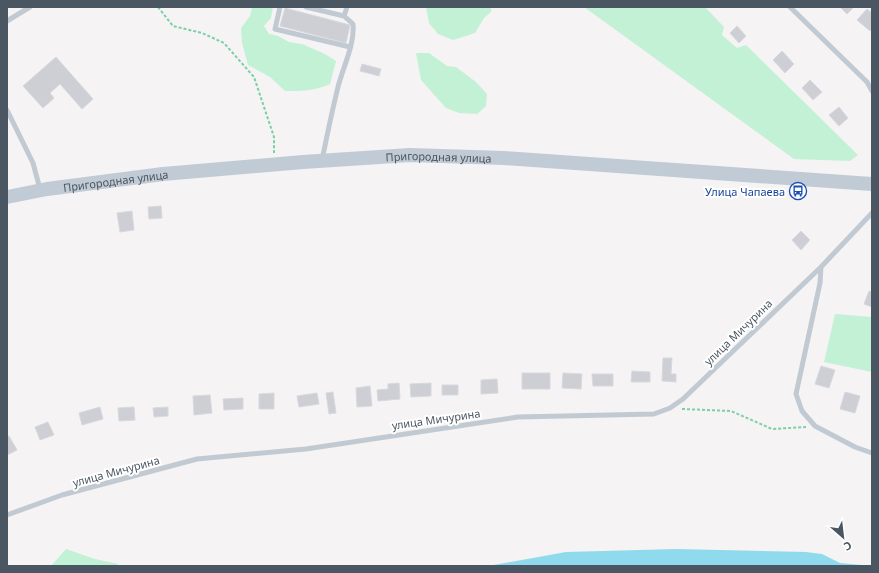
<svg xmlns="http://www.w3.org/2000/svg" width="879" height="573" viewBox="0 0 879 573" font-family="'Noto Sans',sans-serif">
  <rect width="100%" height="100%" fill="#f5f3f3"/>
  <path fill="#c3f1d5" d="M 252,7 L 273,7 L 271,18 L 264,26 L 269,34 L 278,36 L 289,42 L 302,44 L 325,54 L 336,61 L 330,84 C 315,91 301,91 285,91 L 270,77 L 248,65 L 242,43 L 241,28 L 250,16 Z
    M 426,7 L 491,7 L 491,12 L 484,18 L 475,33 L 453,40 L 438,34 L 429,23 Z
    M 584,7 L 705,7 L 724,27 L 722,35 L 737,48 L 746,45 L 858,155 L 850,161 L 794,159 Z
    M 416,53 L 429,53 L 447,66 L 456,67 L 476,82 L 487,94 L 486,106 L 477,114 L 459,113 L 446,108 L 421,80 Z
    M 835,314 L 872,317 L 872,372 L 824,362 Z
    M 66,549 L 95,559 L 118,564 L 119,566 L 51,566 Z"/>
  <path fill="#90daee" d="M 676,549 L 806,552 L 822,554 L 840,563 L 872,566 L 488,566 L 566,552 Z"/>
  <path fill="#cdcfd5" stroke="#d7d9de" d="M 840,7 L 854,7 L 847,14 Z
    M 285,8 L 350,25 L 346,43 L 280,26 Z
    M 867,9 L 872,13 L 872,29 L 870,31 L 857,20 Z
    M 737,26 L 746,36 L 739,43 L 730,33 Z
    M 782,51 L 794,64 L 785,73 L 773,60 Z
    M 56,57 L 93,99 L 82,109 L 60,84 L 50,93 L 54,98 L 43,108 L 23,86 Z
    M 362,64 L 381,69 L 379,76 L 360,71 Z
    M 810,80 L 822,92 L 813,100 L 802,88 Z
    M 839,107 L 848,118 L 839,126 L 829,115 Z
    M 161,206 L 162,218 L 149,219 L 148,207 Z
    M 132,211 L 134,230 L 120,232 L 117,213 Z
    M 801,231 L 810,240 L 801,250 L 792,240 Z
    M 869,291 L 872,292 L 872,307 L 864,304 Z
    M 663,358 L 672,358 L 671,374 L 676,374 L 676,382 L 662,381 Z
    M 821,366 L 835,370 L 829,388 L 815,384 Z
    M 632,371 L 650,372 L 650,382 L 631,382 Z
    M 522,373 L 550,373 L 550,389 L 522,389 Z
    M 563,373 L 582,374 L 581,389 L 562,388 Z
    M 592,374 L 613,374 L 613,386 L 593,386 Z
    M 497,379 L 498,393 L 481,394 L 481,380 Z
    M 399,383 L 400,399 L 378,401 L 377,390 L 388,389 L 388,384 Z
    M 431,383 L 431,396 L 411,397 L 410,384 Z
    M 442,385 L 458,385 L 458,395 L 442,395 Z
    M 370,386 L 372,406 L 357,407 L 356,388 Z
    M 333,392 L 336,413 L 329,414 L 326,393 Z
    M 845,392 L 860,396 L 855,413 L 840,409 Z
    M 274,393 L 274,409 L 259,409 L 259,394 Z
    M 317,393 L 319,404 L 299,407 L 297,396 Z
    M 210,395 L 212,413 L 194,415 L 193,396 Z
    M 243,398 L 243,409 L 224,410 L 223,399 Z
    M 100,407 L 103,419 L 82,425 L 79,413 Z
    M 134,407 L 135,420 L 119,421 L 118,408 Z
    M 168,407 L 168,416 L 154,417 L 153,408 Z
    M 48,422 L 54,435 L 40,440 L 35,427 Z
    M 9,436 L 17,450 L 7,455 L 7,437 Z"/>
  <g fill="none" stroke-linecap="round" stroke-linejoin="round">
    <path stroke="#7ad0a6" stroke-width="2" stroke-dasharray="3 2" stroke-linecap="butt" d="M 158,7 L 173,26 L 202,33 L 224,43 L 254,77 L 274,137 L 274,153
      M 682,409 L 731,411 L 772,429 L 806,427"/>
    <path stroke="#c1cad2" stroke-width="5" d="M 280,7 L 275,29 L 350,47
      M 306,7 L 344,16 L 353,24 C 355,44 343,67 338,87 C 332,111 327,136 322,160
      M 790,7 L 867,82 L 872,91
      M 344,16 L 347,7
      M 7,21 L 30,7
      M 7,110 L 33,163 L 40,189
      M 821,267 L 820,283 L 796,394 L 802,411 L 815,426 L 855,447 L 872,453
      M 7,515 L 62,495 L 197,459 L 306,449 L 518,417 L 654,414 L 670,408 L 683,399 L 821,267 L 872,213"/>
    <path stroke="#c1cbd6" stroke-width="14" id="s1" d="M 7,197 L 47,189 L 163,174 L 303,162 L 410,155 L 504,158 L 872,184"/>
  </g>
  <defs>
    <g id="bus-ring" transform="scale(0.9)"><circle r="9.5" fill="#fff" stroke="#1a4fb4" stroke-width="1.5"/><path d="M-5-6H5V4H4V6H2V4H-2V6H-4V4H-5ZM-3.5-4V0h7V-4ZM-3.5 1.2v1.5H-2V1.2ZM2 1.2v1.5H3.5V1.2Z" fill="#1a4fb4"/></g>
  </defs>
  <g fill-rule="evenodd">
    <use href="#bus-ring" x="798" y="191"/>
  </g>
  <g text-anchor="middle" dominant-baseline="central" stroke-width="4" stroke-linejoin="round" paint-order="stroke">
    <g font-size="11" fill="#4a5661" stroke="#fff">
      <text stroke="none"><textPath href="#s1" startOffset="434">Пригородная улица</textPath></text>
      <text stroke="none"><textPath href="#s1" startOffset="110">Пригородная улица</textPath></text>
      <text transform="translate(738 332) rotate(-44)">улица Мичурина</text>
      <text transform="translate(436 419) rotate(-8)">улица Мичурина</text>
      <text transform="translate(116 471) rotate(-15)">улица Мичурина</text>
    </g>
    <g font-size="11" fill="#164399" stroke="#fff" text-anchor="end">
      <text x="785" y="191">Улица Чапаева</text>
    </g>
  </g>
  <rect width="879" height="573" fill="none" stroke="#4a5661" stroke-width="16"/>
  <g transform="translate(843 537) rotate(152)" stroke="#ffffff" stroke-width="3" paint-order="stroke">
  <path d="M0-3L7 15L0 10L-7 15Z" fill="#4a5661"/>
  <text y="-6" font-size="11" font-weight="bold" text-anchor="middle" fill="#4a5661">С</text>
  </g>
</svg>
